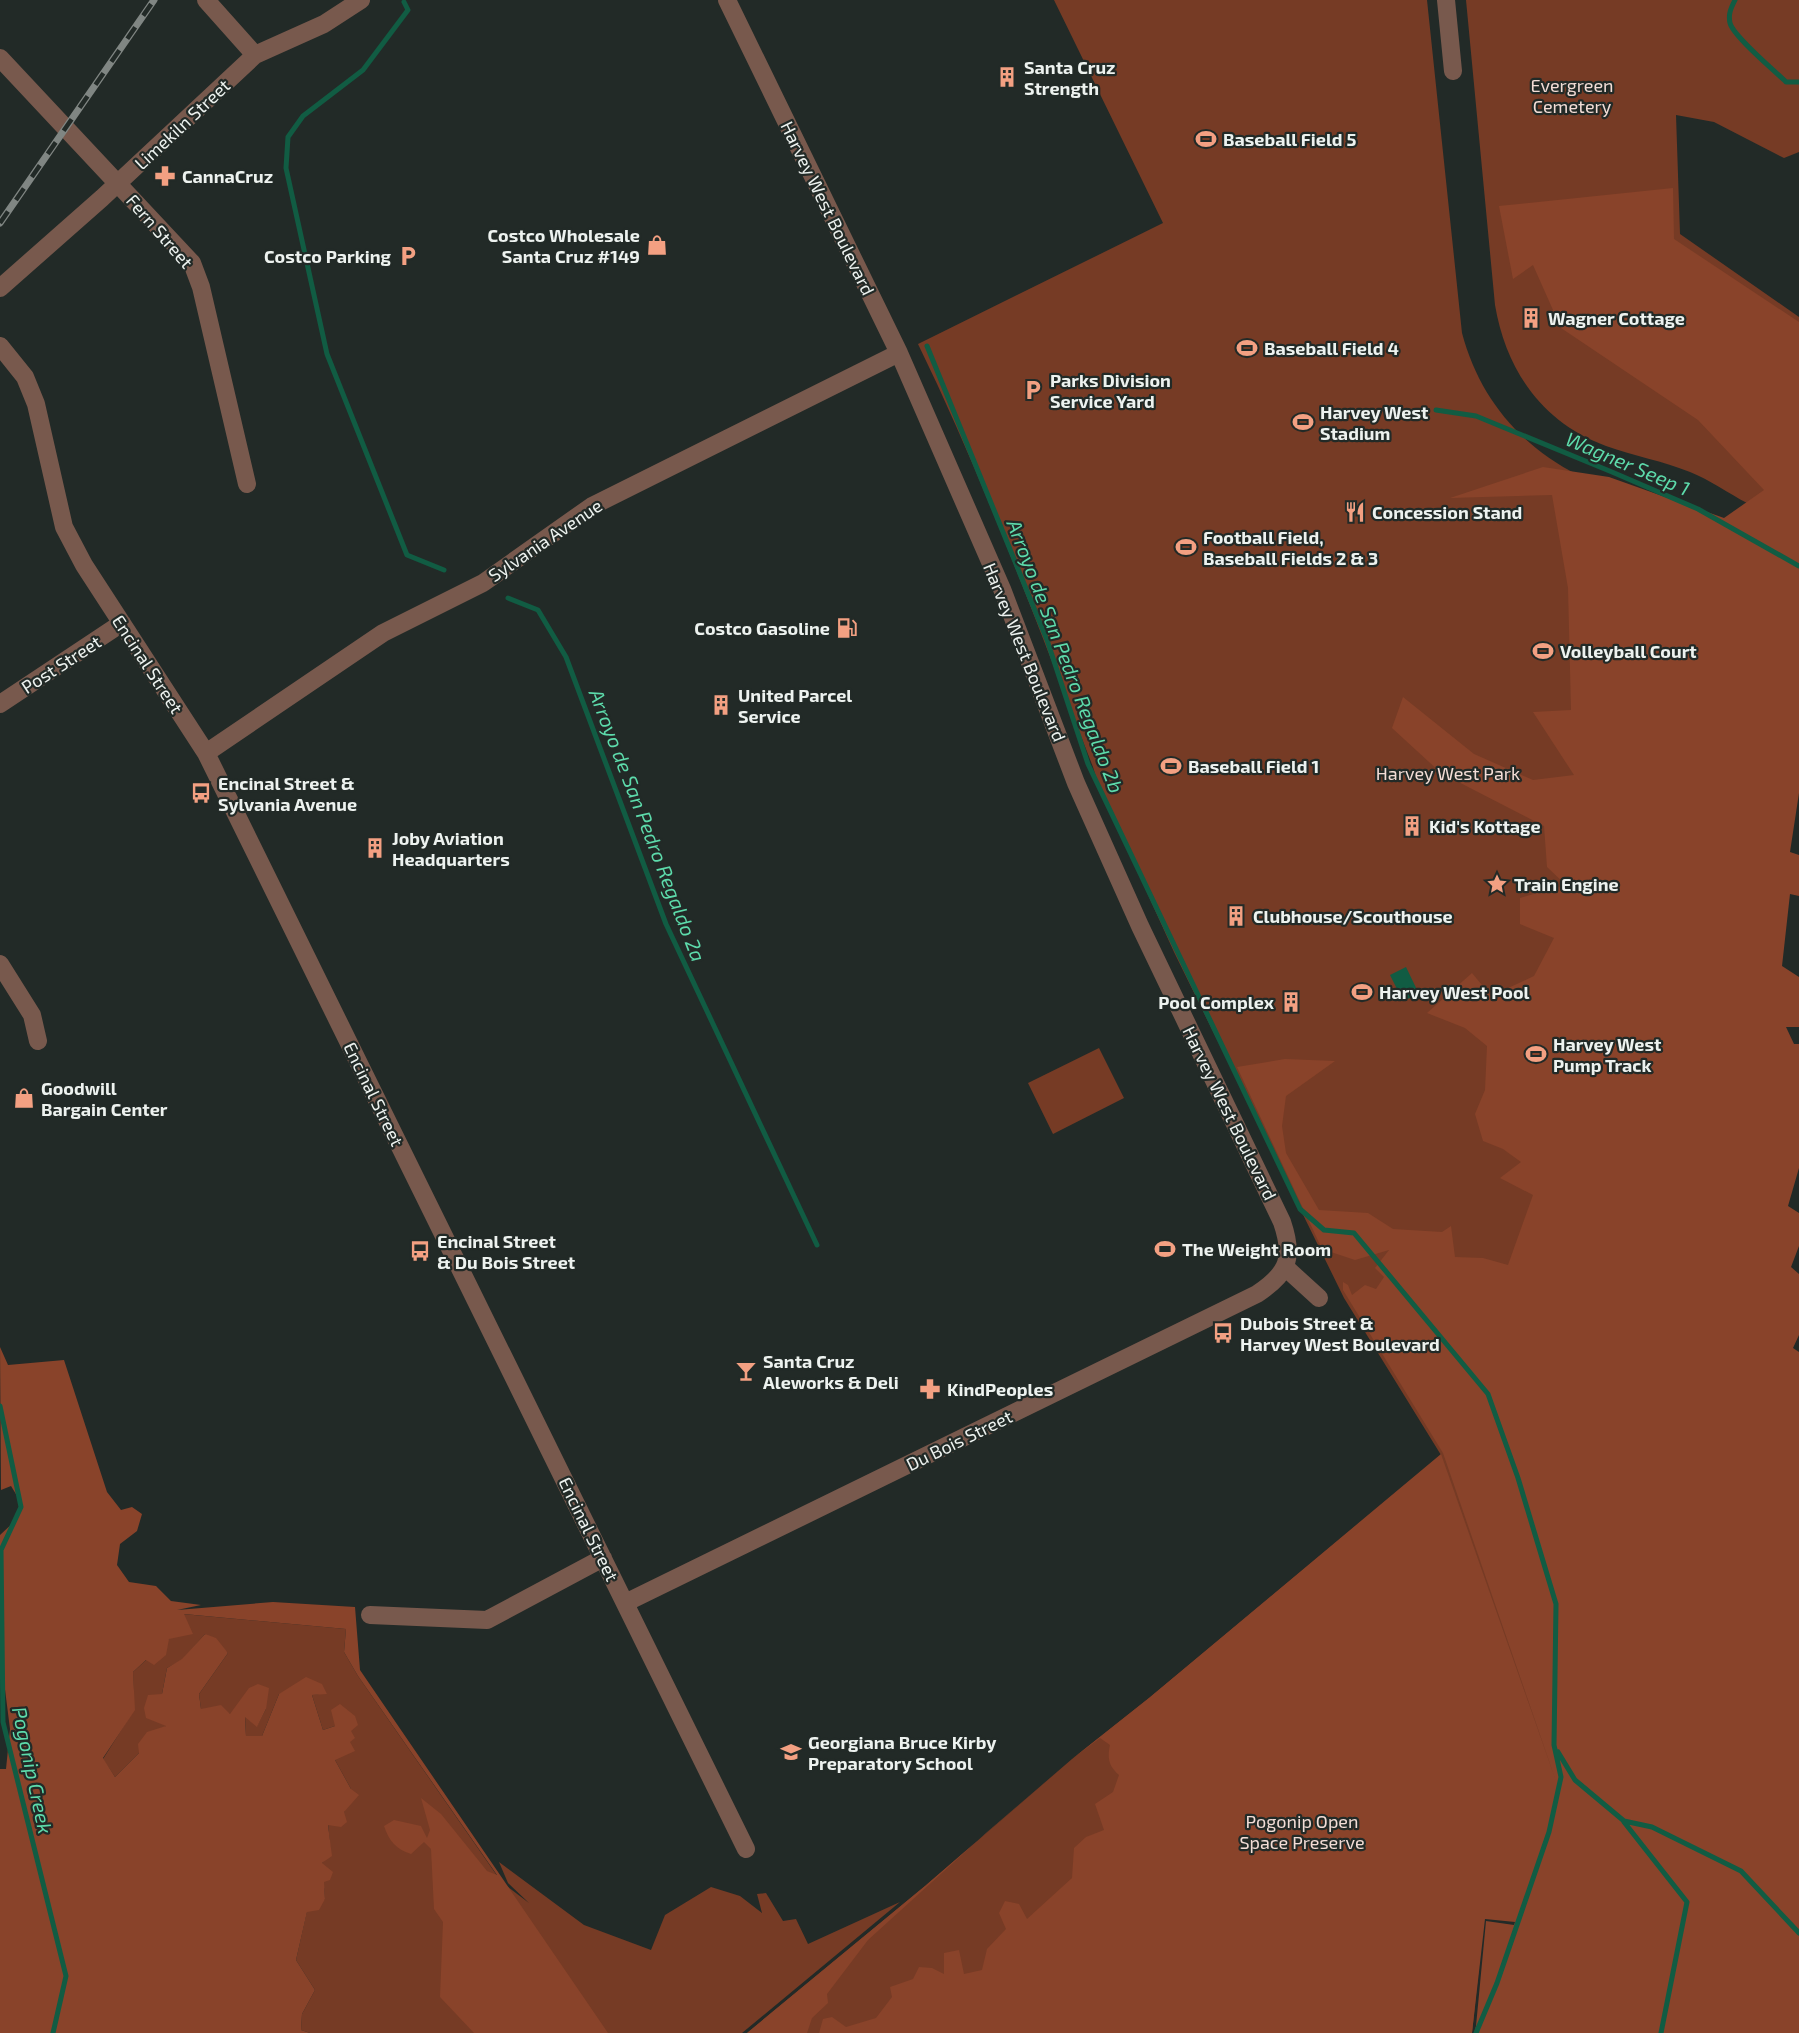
<svg xmlns="http://www.w3.org/2000/svg" width="1799" height="2033" viewBox="0 0 1799 2033" font-family="'Exo 2',sans-serif">
  <rect width="100%" height="100%" fill="#222a27"/>
  <path fill="#763b25" d="M 1054,0 L 1427,0 L 1462,333 C 1479,397 1519,445 1578,475 L 1725,534 L 1747,503 C 1728,493 1710,480 1690,472 C 1663,461 1634,456 1606,446 C 1542,423 1506,370 1495,305 L 1466,0 L 1799,0 L 1799,152 L 1784,158 L 1714,122 L 1676,115 L 1680,234 L 1799,317 L 1799,758 L 1560,1795 L 1484,1919 L 1472,2033 L 747,2033 L 925,1886 L 1072,1759 L 1149,1698 L 1441,1455 L 1344,1298 L 1174,952 L 1099,787 L 1093,767 C 1037,625 985,481 918,344 L 1163,223 Z
    M 1099,1048 L 1124,1098 L 1053,1134 L 1028,1083 Z
    M 183,1614 L 346,1629 L 344,1652 L 358,1676 L 498,1877 L 491,1874 L 529,1903 L 508,1883 L 499,1862 L 584,1925 L 651,1950 L 665,1915 L 711,1887 L 740,1896 L 762,1913 L 757,1894 L 766,1893 L 783,1921 L 796,1919 L 808,1944 L 900,1902 L 742,2033 L 310,2033 L 301,2030 L 302,2014 L 315,1990 L 296,1960 L 307,1911 L 325,1899 L 322,1863 L 331,1855 L 328,1824 L 344,1812 L 351,1789 L 335,1760 L 335,1726 L 323,1730 L 312,1695 L 327,1693 L 279,1694 L 262,1736 L 246,1736 L 245,1716 L 257,1726 L 266,1709 L 230,1714 L 201,1709 L 199,1694 L 228,1653 L 205,1634 L 182,1660 L 167,1668 L 162,1694 L 167,1725 L 115,1777 L 103,1759 L 134,1710 L 133,1672 L 169,1639 Z"/>
  <path fill="#89432a" d="M 1673,188 L 1674,239 L 1799,322 L 1799,793 L 1790,852 L 1799,855 L 1799,896 L 1790,894 L 1782,966 L 1799,977 L 1799,1027 L 1786,1027 L 1794,1044 L 1799,1044 L 1799,1168 L 1788,1206 L 1799,1213 L 1799,1246 L 1791,1267 L 1799,1274 L 1799,1335 L 1793,1348 L 1799,1352 L 1799,2033 L 1474,2033 L 1476,2026 L 1486,1921 L 1514,1925 L 1515,1922 L 1485,1919 L 1472,2033 L 819,2033 L 823,2019 L 832,2017 L 846,2027 L 876,2018 L 892,1997 L 890,1987 L 913,1979 L 919,1967 L 932,1968 L 944,1974 L 944,1953 L 959,1950 L 964,1974 L 982,1970 L 987,1949 L 1006,1929 L 999,1913 L 1005,1901 L 1019,1904 L 1027,1919 L 1072,1878 L 1074,1848 L 1086,1837 L 1104,1830 L 1095,1804 L 1113,1792 L 1119,1775 C 1109,1766 1107,1759 1110,1745 L 1100,1738 L 1072,1759 L 986,1833 L 868,1940 L 827,1994 L 828,2003 L 812,2018 L 807,2033 L 747,2033 L 925,1886 L 1072,1759 L 1149,1698 L 1441,1454 L 1557,1784 L 1443,1453 L 1343,1290 L 1343,1282 L 1348,1285 L 1352,1295 L 1365,1285 L 1376,1289 L 1384,1277 L 1375,1268 L 1389,1250 L 1355,1260 L 1322,1249 L 1237,1067 L 1285,1059 L 1335,1061 L 1286,1096 L 1282,1126 L 1286,1153 L 1319,1210 L 1368,1213 L 1393,1229 L 1442,1232 L 1451,1226 L 1455,1257 L 1483,1258 L 1508,1265 L 1533,1195 L 1500,1178 L 1521,1162 L 1503,1149 L 1483,1141 L 1475,1114 L 1485,1090 L 1487,1046 L 1465,1028 L 1427,1013 L 1472,973 L 1491,996 L 1534,976 L 1554,938 L 1520,924 L 1520,898 L 1566,885 L 1547,867 L 1544,826 L 1441,773 L 1392,728 L 1403,697 L 1474,754 L 1533,780 L 1574,775 L 1533,712 L 1571,710 L 1568,588 L 1552,495 L 1450,498 L 1543,467 L 1609,477 L 1724,518 L 1764,490 L 1698,420 L 1561,328 L 1533,265 L 1513,279 L 1499,206 Z
    M 0,1347 L 8,1365 L 64,1360 L 107,1492 L 121,1510 L 132,1507 L 142,1514 L 137,1531 L 120,1544 L 117,1565 L 129,1582 L 156,1586 L 171,1601 L 201,1605 L 177,1610 L 273,1602 L 355,1607 L 360,1670 L 608,2033 L 474,2033 L 440,1997 L 443,1922 L 434,1909 L 431,1849 L 424,1842 L 411,1854 C 396,1849 389,1841 384,1826 L 394,1820 L 421,1826 L 427,1838 L 430,1830 L 421,1798 L 441,1814 L 487,1871 L 497,1875 L 358,1676 L 344,1652 L 346,1629 L 184,1614 L 193,1634 L 169,1639 L 166,1655 L 154,1665 L 146,1660 L 133,1672 L 135,1710 L 103,1758 L 115,1777 L 139,1753 L 138,1744 L 147,1732 L 166,1726 L 146,1718 L 144,1708 L 148,1695 L 162,1694 L 167,1668 L 182,1659 L 205,1634 L 216,1638 L 228,1653 L 199,1694 L 201,1709 L 221,1705 L 230,1714 L 249,1688 L 258,1684 L 269,1688 L 266,1709 L 257,1727 L 245,1717 L 246,1736 L 262,1736 L 279,1694 L 306,1677 L 322,1684 L 327,1694 L 312,1695 L 323,1730 L 335,1726 L 331,1710 L 340,1704 L 355,1716 L 358,1725 L 351,1731 L 355,1738 L 350,1742 L 355,1751 L 335,1760 L 351,1789 L 359,1795 L 344,1812 L 347,1822 L 341,1827 L 328,1825 L 332,1856 L 322,1863 L 333,1872 L 330,1880 L 324,1882 L 325,1899 L 319,1910 L 307,1912 L 296,1960 L 315,1990 L 302,2014 L 301,2030 L 310,2033 L 0,2033 L 0,1769 L 6,1769 L 10,1729 L 0,1650 L 0,1535 L 15,1521 L 22,1504 L 11,1486 L 1,1490 Z"/>
  <path fill="#115c43" d="M 1406,967 L 1419,994 L 1403,1001 L 1390,975 Z"/>
  <g fill="none" stroke-linecap="round" stroke-linejoin="round">
    <path stroke="#115c43" stroke-width="5" d="M 1735,0 C 1731,8 1728,14 1730,23 C 1733,36 1774,70 1786,82 L 1799,82
      M 404,2 L 408,10 L 363,70 L 303,116 L 288,137 L 286,168 L 327,354 L 407,555 L 444,570
      M 927,346 L 1047,640 L 1088,764 L 1300,1209 L 1324,1230 L 1354,1233 L 1488,1394 L 1518,1478 L 1556,1604 L 1554,1745 L 1561,1777 L 1549,1832 L 1497,1983 L 1476,2033
      M 1436,410 L 1476,416 L 1612,472 L 1698,509 L 1799,566
      M 508,598 L 538,610 L 566,657 L 666,924 L 817,1245
      M 0,1406 L 21,1507 L 1,1550 L 3,1722 L 66,1976 L 53,2033
      M 1558,1752 L 1575,1780 L 1624,1821 L 1652,1827 L 1741,1871 L 1799,1933
      M 1624,1822 L 1687,1902 L 1661,2033"/>
    <path stroke="#78594d" stroke-width="18" d="M 206,0 L 255,55
      M 1446,0 L 1453,71
      M 0,58 L 192,263 L 201,287 L 247,484
      M 0,288 L 102,198 L 255,55 L 324,24 L 361,0
      M 0,346 L 25,377 L 36,404 L 64,527 L 84,565 L 206,753 L 746,1849
      M 0,704 L 122,623
      M 206,753 L 383,633 L 483,583 L 592,506 L 899,353
      M 0,964 L 32,1015 L 38,1041
      M 1285,1267 L 1319,1298
      M 625,1603 L 1257,1294 C 1289,1273 1294,1257 1282,1222 L 1140,926 L 1076,783 L 1002,589 L 899,353 L 727,0
      M 370,1615 L 487,1620 L 603,1558"/>
    <g stroke="#808683" stroke-width="7">
      <path id="rail" d="M 0,223 L 154,0"/>
    </g>
    <use href="#rail" stroke="#222a27" stroke-width="4.5" stroke-dasharray="14" stroke-linecap="butt"/>
  </g>
  <defs>
    <g id="building-bare" transform="scale(1.62)"><path d="M-4-6H4V6H1V3H-1V6H-4ZM-2.5-4.3h1.7v1.8h-1.7ZM.8-4.3h1.7v1.8H.8ZM-2.5-1h1.7V.8h-1.7ZM.8-1h1.7V.8H.8Z" fill="#f3a082" stroke="#222a27" stroke-width="2.5" paint-order="stroke"/></g>
    <g id="stadium-bare" transform="scale(1.62)"><path d="M0-5a6.5 5 0 1 0 0 10a6.5 5 0 1 0 0-10ZM-3.5-1.8h7v3.6h-7Z" fill="#f3a082" stroke="#222a27" stroke-width="2.5" paint-order="stroke"/></g>
    <g id="pharmacy-bare" transform="scale(1.62)"><path d="M-2-6h4v4h4v4h-4v4h-4v-4h-4v-4h4Z" fill="#f3a082" stroke="#222a27" stroke-width="2.5" paint-order="stroke"/></g>
    <g id="shop-bare" transform="scale(1.62)"><path d="M-5-2.5h2.3a2.7 3.5 0 0 1 5.4 0H5L5.5 6h-11ZM-1.5-2.5h3a1.5 2.3 0 0 0-3 0Z" fill="#f3a082" stroke="#222a27" stroke-width="2.5" paint-order="stroke"/></g>
    <g id="parking-bare" transform="scale(1.62)"><path d="M-3.5-5.5H1a3.5 3.5 0 0 1 0 7H-1V5.5H-3.5ZM-1-3.4V-.6H.8a1.4 1.4 0 0 0 0-2.8Z" fill="#f3a082" stroke="#222a27" stroke-width="2.5" paint-order="stroke"/></g>
    <g id="restaurant-bare" transform="scale(1.62)"><path d="M-5-6h1v4h1v-4h1v4h1v-4h1v5L-1.5 .5V6h-2V.5L-5-1ZM5-6V6H3V1.5H1.5Q1.5-4 5-6Z" fill="#f3a082" stroke="#222a27" stroke-width="2.5" paint-order="stroke"/></g>
    <g id="fuel-bare" transform="scale(1.62)"><path d="M-5.5-6h7V0h2V4h1.3V-2.5L3-4.5l.8-.8L6-3V5H2.5V1h-1V6h-7ZM-4.2-4.7v3.2H.2V-4.7Z" fill="#f3a082" stroke="#222a27" stroke-width="2.5" paint-order="stroke"/></g>
    <g id="bus-bare" transform="scale(1.62)"><path d="M-5-6H5V4H4V6H2V4H-2V6H-4V4H-5ZM-3.5-4V0h7V-4ZM-3.5 1.2v1.5H-2V1.2ZM2 1.2v1.5H3.5V1.2Z" fill="#f3a082" stroke="#222a27" stroke-width="2.5" paint-order="stroke"/></g>
    <g id="sight-bare" transform="scale(1.62)"><path d="M0-6L1.8-2.2L6-1.7L2.9 1.2L3.7 5.4L0 3.3L-3.7 5.4L-2.9 1.2L-6-1.7L-1.8-2.2Z" fill="#f3a082" stroke="#222a27" stroke-width="2.5" paint-order="stroke"/></g>
    <g id="bar-bare" transform="scale(1.62)"><path d="M-6-5H6L.8 .8V4.5H3.5V6h-7V4.5H-.8V.8Z" fill="#f3a082" stroke="#222a27" stroke-width="2.5" paint-order="stroke"/></g>
    <g id="school-bare" transform="scale(1.62)"><path d="M0-5L7-2L0 1L-7-2ZM-4 1L0 2.5L4 1V4Q0 6-4 4Z" fill="#f3a082" stroke="#222a27" stroke-width="2.5" paint-order="stroke"/></g>
  </defs>
  <g fill-rule="evenodd">
    <use href="#building-bare" x="1007" y="77"/>
    <use href="#stadium-bare" x="1206" y="139"/>
    <use href="#pharmacy-bare" x="165" y="176"/>
    <use href="#shop-bare" x="657" y="245"/>
    <use href="#parking-bare" x="408" y="256"/>
    <use href="#building-bare" x="1531" y="318"/>
    <use href="#stadium-bare" x="1247" y="348"/>
    <use href="#parking-bare" x="1033" y="390"/>
    <use href="#stadium-bare" x="1303" y="422"/>
    <use href="#restaurant-bare" x="1355" y="512"/>
    <use href="#stadium-bare" x="1186" y="547"/>
    <use href="#fuel-bare" x="847" y="628"/>
    <use href="#stadium-bare" x="1543" y="651"/>
    <use href="#building-bare" x="721" y="705"/>
    <use href="#stadium-bare" x="1171" y="766"/>
    <use href="#bus-bare" x="201" y="793"/>
    <use href="#building-bare" x="1412" y="826"/>
    <use href="#building-bare" x="375" y="848"/>
    <use href="#sight-bare" x="1497" y="884"/>
    <use href="#building-bare" x="1236" y="916"/>
    <use href="#stadium-bare" x="1362" y="992"/>
    <use href="#building-bare" x="1291" y="1002"/>
    <use href="#stadium-bare" x="1536" y="1054"/>
    <use href="#shop-bare" x="24" y="1098"/>
    <use href="#stadium-bare" x="1165" y="1249"/>
    <use href="#bus-bare" x="420" y="1251"/>
    <use href="#bus-bare" x="1223" y="1333"/>
    <use href="#bar-bare" x="746" y="1371"/>
    <use href="#pharmacy-bare" x="930" y="1389"/>
    <use href="#school-bare" x="791" y="1752"/>
  </g>
  <g text-anchor="middle" dominant-baseline="central" stroke-width="4.5" stroke-linejoin="round" paint-order="stroke">
    <g font-size="18" font-weight="bold" fill="#edf2ef" stroke="#222a27" text-anchor="start">
      <text x="1024" y="67">Santa Cruz<tspan x="1024" dy="21">Strength</tspan></text>
      <text x="1223" y="139">Baseball Field 5</text>
      <text x="182" y="176">CannaCruz</text>
      <text x="640" y="235" text-anchor="end">Costco Wholesale<tspan x="640" dy="21">Santa Cruz #149</tspan></text>
      <text x="391" y="256" text-anchor="end">Costco Parking</text>
      <text x="1548" y="318">Wagner Cottage</text>
      <text x="1264" y="348">Baseball Field 4</text>
      <text x="1050" y="380">Parks Division<tspan x="1050" dy="21">Service Yard</tspan></text>
      <text x="1320" y="412">Harvey West<tspan x="1320" dy="21">Stadium</tspan></text>
      <text x="1372" y="512">Concession Stand</text>
      <text x="1203" y="537">Football Field,<tspan x="1203" dy="21">Baseball Fields 2 &amp; 3</tspan></text>
      <text x="830" y="628" text-anchor="end">Costco Gasoline</text>
      <text x="1560" y="651">Volleyball Court</text>
      <text x="738" y="695">United Parcel<tspan x="738" dy="21">Service</tspan></text>
      <text x="1188" y="766">Baseball Field 1</text>
      <text x="218" y="783">Encinal Street &amp;<tspan x="218" dy="21">Sylvania Avenue</tspan></text>
      <text x="1429" y="826">Kid's Kottage</text>
      <text x="392" y="838">Joby Aviation<tspan x="392" dy="21">Headquarters</tspan></text>
      <text x="1514" y="884">Train Engine</text>
      <text x="1253" y="916">Clubhouse/Scouthouse</text>
      <text x="1379" y="992">Harvey West Pool</text>
      <text x="1274" y="1002" text-anchor="end">Pool Complex</text>
      <text x="1553" y="1044">Harvey West<tspan x="1553" dy="21">Pump Track</tspan></text>
      <text x="41" y="1088">Goodwill<tspan x="41" dy="21">Bargain Center</tspan></text>
      <text x="437" y="1241">Encinal Street<tspan x="437" dy="21">&amp; Du Bois Street</tspan></text>
      <text x="1182" y="1249">The Weight Room</text>
      <text x="1240" y="1323">Dubois Street &amp;<tspan x="1240" dy="21">Harvey West Boulevard</tspan></text>
      <text x="763" y="1361">Santa Cruz<tspan x="763" dy="21">Aleworks &amp; Deli</tspan></text>
      <text x="947" y="1389">KindPeoples</text>
      <text x="808" y="1742">Georgiana Bruce Kirby<tspan x="808" dy="21">Preparatory School</tspan></text>
    </g>
    <g font-size="18" fill="#f3ddd6" stroke="#222a27">
      <text x="1572" y="85">Evergreen<tspan x="1572" dy="21">Cemetery</tspan></text>
      <text x="1448" y="773">Harvey West Park</text>
      <text x="1302" y="1821">Pogonip Open<tspan x="1302" dy="21">Space Preserve</tspan></text>
    </g>
    <g font-size="18" fill="#edf2ef" stroke="#222a27">
      <text transform="translate(182 124) rotate(-43)">Limekiln Street</text>
      <text transform="translate(828 208) rotate(64)">Harvey West Boulevard</text>
      <text transform="translate(160 231) rotate(49)">Fern Street</text>
      <text transform="translate(545 540) rotate(-34)">Sylvania Avenue</text>
      <text transform="translate(1025 652) rotate(68)">Harvey West Boulevard</text>
      <text transform="translate(61 664) rotate(-33)">Post Street</text>
      <text transform="translate(148 664) rotate(57)">Encinal Street</text>
      <text transform="translate(374 1094) rotate(64)">Encinal Street</text>
      <text transform="translate(1230 1113) rotate(64)">Harvey West Boulevard</text>
      <text transform="translate(959 1440) rotate(-26)">Du Bois Street</text>
      <text transform="translate(589 1529) rotate(64)">Encinal Street</text>
    </g>
    <g font-size="20" font-style="italic" fill="#5ddbab" stroke="#222a27">
      <text transform="translate(1628 463) rotate(23)">Wagner Seep 1</text>
      <text transform="translate(1066 656) rotate(69)">Arroyo de San Pedro Regaldo 2b</text>
      <text transform="translate(648 825) rotate(69)">Arroyo de San Pedro Regaldo 2a</text>
      <text transform="translate(33 1770) rotate(78)">Pogonip Creek</text>
    </g>
  </g>
</svg>
